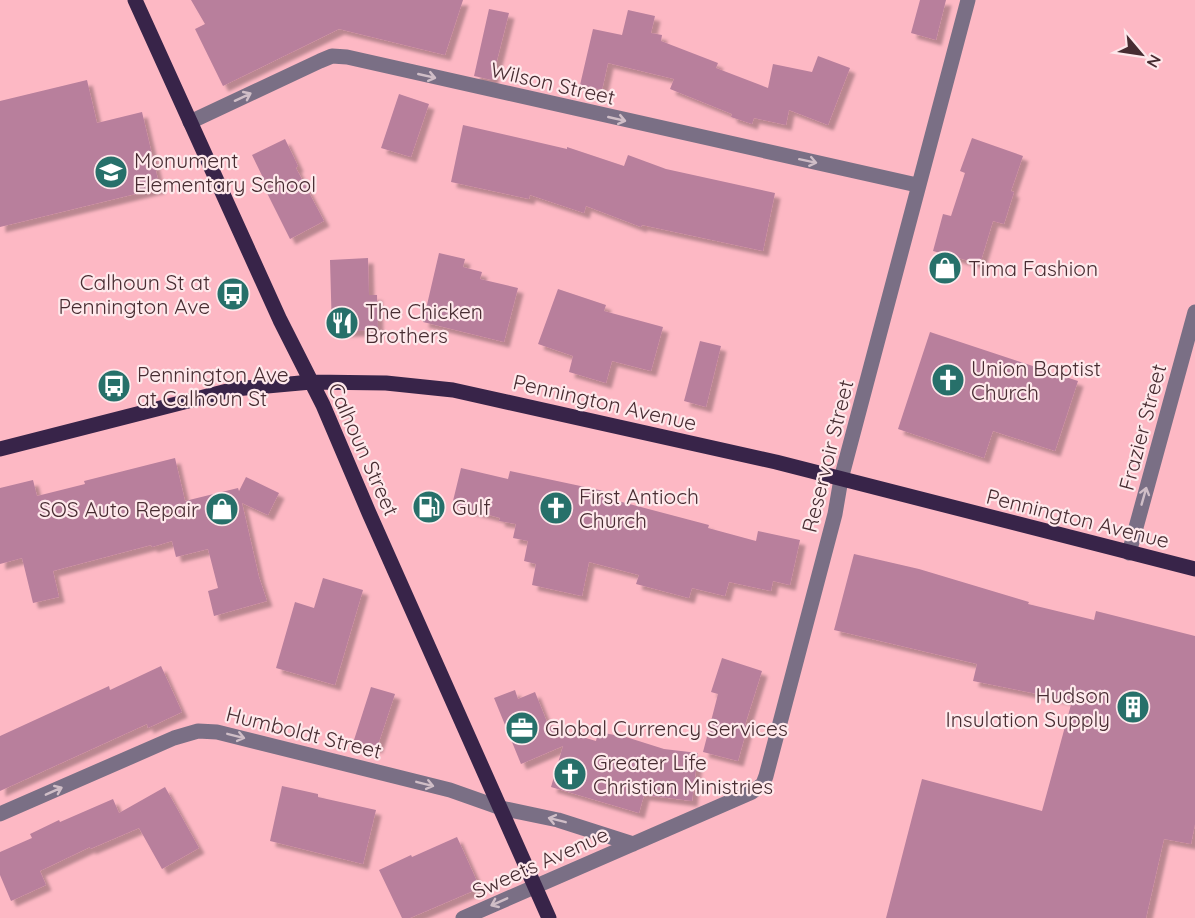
<svg xmlns="http://www.w3.org/2000/svg" width="1195" height="918" viewBox="0 0 1195 918" font-family="Quicksand,sans-serif">
  <defs>
    <filter id="shadow"><feDropShadow dx="5.5" dy="5.5" stdDeviation="1.5" flood-color="#0004"/></filter>
  </defs>
  <rect width="100%" height="100%" fill="#fdb8c4"/>
  <path fill="#b87f9c" filter="url(#shadow)" d="M 191,0 L 463,0 L 445,55 L 339,29 L 223,86 L 195,29 L 205,24 Z
    M 920,0 L 946,0 L 936,40 L 911,33 Z
    M 489,9 L 509,13 L 492,80 L 474,76 Z
    M 628,10 L 655,16 L 651,33 L 662,35 L 661,41 L 718,63 L 716,68 L 768,88 L 773,64 L 812,72 L 818,56 L 850,68 L 828,125 L 789,110 L 786,125 L 754,118 L 752,124 L 731,117 L 732,114 L 670,89 L 674,79 L 608,63 L 602,90 L 580,85 L 593,29 L 622,35 Z
    M 87,80 L 97,123 L 142,112 L 160,188 L 0,227 L 0,101 Z
    M 399,94 L 429,104 L 411,157 L 381,148 Z
    M 463,125 L 567,149 L 567,147 L 624,166 L 628,155 L 666,169 L 775,193 L 763,251 L 642,225 L 641,227 L 586,206 L 584,213 L 530,195 L 529,199 L 451,182 Z
    M 972,138 L 1023,156 L 1011,191 L 1014,192 L 1004,224 L 993,221 L 980,264 L 933,251 L 943,214 L 951,216 L 965,173 L 960,171 Z
    M 285,139 L 298,166 L 296,168 L 324,221 L 290,239 L 265,189 L 268,188 L 252,155 Z
    M 439,253 L 465,259 L 463,267 L 482,272 L 480,279 L 518,288 L 504,342 L 423,322 Z
    M 368,258 L 369,295 L 377,295 L 378,330 L 332,332 L 330,260 Z
    M 558,289 L 606,305 L 604,311 L 663,327 L 651,371 L 612,361 L 606,383 L 569,372 L 573,356 L 538,344 Z
    M 930,332 L 1078,381 L 1055,451 L 993,431 L 984,458 L 898,429 Z
    M 700,341 L 721,346 L 706,407 L 684,401 Z
    M 175,458 L 185,501 L 238,488 L 239,491 L 246,477 L 279,493 L 268,515 L 242,503 L 259,577 L 267,601 L 214,616 L 208,591 L 218,588 L 208,549 L 176,557 L 172,541 L 152,547 L 151,545 L 53,571 L 59,597 L 33,603 L 22,558 L 0,564 L 0,488 L 33,480 L 37,496 L 85,484 L 84,481 Z
    M 461,468 L 508,479 L 510,471 L 604,491 L 603,497 L 709,525 L 708,528 L 756,541 L 758,531 L 800,540 L 790,585 L 773,581 L 771,591 L 729,582 L 725,596 L 692,588 L 689,598 L 636,584 L 639,575 L 589,562 L 582,596 L 532,585 L 536,564 L 524,561 L 528,541 L 513,538 L 516,524 L 499,521 L 500,518 L 452,505 Z
    M 854,554 L 919,569 L 1029,602 L 1028,604 L 1094,620 L 1096,611 L 1195,636 L 1195,824 L 1191,844 L 1164,839 L 1146,918 L 886,918 L 922,779 L 1042,811 L 1072,701 L 973,681 L 977,664 L 834,630 Z
    M 323,578 L 363,590 L 335,685 L 276,668 L 295,602 L 314,608 Z
    M 722,658 L 762,671 L 745,725 L 748,725 L 738,761 L 703,752 L 718,694 L 711,692 Z
    M 161,666 L 182,712 L 148,728 L 147,724 L 0,791 L 0,736 L 109,686 L 110,690 Z
    M 371,687 L 395,694 L 377,748 L 354,740 Z
    M 515,690 L 518,699 L 535,692 L 549,727 L 596,741 L 598,732 L 626,737 L 664,749 L 698,753 L 692,801 L 644,795 L 639,813 L 551,787 L 563,746 L 521,764 L 494,698 Z
    M 282,786 L 318,794 L 318,797 L 376,810 L 363,864 L 270,841 Z
    M 165,787 L 199,848 L 162,869 L 139,828 L 90,849 L 90,847 L 40,871 L 46,885 L 11,901 L 0,875 L 0,852 L 32,838 L 30,834 L 59,820 L 60,822 L 113,799 L 119,813 Z
    M 457,837 L 480,888 L 410,918 L 402,918 L 379,870 L 411,855 L 412,857 Z"/>
  <g fill="none" stroke-linecap="round" stroke-linejoin="round">
    <path stroke="#7a6f85" stroke-width="15" d="M 190,122 L 320,61 L 332,56 L 347,57 L 917,185
      M 1129,553 L 1195,312
      M 0,814 L 174,738 L 198,731 L 217,732 L 450,790 L 501,808 L 558,820 L 633,844
      M 463,918 L 752,792 L 763,784 L 766,776 L 835,514 L 841,479 L 968,0"/>
    <path stroke="#382449" stroke-width="15" d="M 135,0 L 280,320 L 323,405 L 369,513 L 549,918
      M 0,449 L 235,389 L 311,382 L 386,383 L 453,390 L 776,462 L 1195,569"/>
  </g>
  <defs><path id="oneway-shaft" d="M-6 0H5M1.5-3L5.5 0L1.5 3" fill="none" stroke-width="1.6" stroke-linecap="round" stroke-linejoin="round" transform="scale(1.5)"/></defs>
  <g stroke="#d0bec7">
    <use href="#oneway-shaft" transform="translate(427 76) rotate(13)"/>
    <use href="#oneway-shaft" transform="translate(243 97) rotate(-25)"/>
    <use href="#oneway-shaft" transform="translate(617 119) rotate(13)"/>
    <use href="#oneway-shaft" transform="translate(808 161) rotate(12)"/>
    <use href="#oneway-shaft" transform="translate(1144 496) rotate(-74)"/>
    <use href="#oneway-shaft" transform="translate(236 736) rotate(14)"/>
    <use href="#oneway-shaft" transform="translate(425 784) rotate(14)"/>
    <use href="#oneway-shaft" transform="translate(54 791) rotate(-24)"/>
    <use href="#oneway-shaft" transform="translate(557 820) rotate(-166)"/>
    <use href="#oneway-shaft" transform="translate(499 902) rotate(156)"/>
  </g>
  <defs>
    <g id="school-disc" transform="scale(1.725)"><circle r="9.5" fill="#27706a" stroke="#fee8eb"/><path d="M0-5L7-2L0 1L-7-2ZM-4 1L0 2.5L4 1V4Q0 6-4 4Z" fill="#fff"/></g>
    <g id="shop-disc" transform="scale(1.725)"><circle r="9.5" fill="#27706a" stroke="#fee8eb"/><path d="M-5-2.5h2.3a2.7 3.5 0 0 1 5.4 0H5L5.5 6h-11ZM-1.5-2.5h3a1.5 2.3 0 0 0-3 0Z" fill="#fff"/></g>
    <g id="bus-disc" transform="scale(1.725)"><circle r="9.5" fill="#27706a" stroke="#fee8eb"/><path d="M-5-6H5V4H4V6H2V4H-2V6H-4V4H-5ZM-3.5-4V0h7V-4ZM-3.5 1.2v1.5H-2V1.2ZM2 1.2v1.5H3.5V1.2Z" fill="#fff"/></g>
    <g id="restaurant-disc" transform="scale(1.725)"><circle r="9.5" fill="#27706a" stroke="#fee8eb"/><path d="M-5-6h1v4h1v-4h1v4h1v-4h1v5L-1.5 .5V6h-2V.5L-5-1ZM5-6V6H3V1.5H1.5Q1.5-4 5-6Z" fill="#fff"/></g>
    <g id="church-disc" transform="scale(1.725)"><circle r="9.5" fill="#27706a" stroke="#fee8eb"/><path d="M-1.2-6h2.4v3.5h3.3v2.4h-3.3V6h-2.4V-.1h-3.3v-2.4h3.3Z" fill="#fff"/></g>
    <g id="fuel-disc" transform="scale(1.725)"><circle r="9.5" fill="#27706a" stroke="#fee8eb"/><path d="M-5.5-6h7V0h2V4h1.3V-2.5L3-4.5l.8-.8L6-3V5H2.5V1h-1V6h-7ZM-4.2-4.7v3.2H.2V-4.7Z" fill="#fff"/></g>
    <g id="building-disc" transform="scale(1.725)"><circle r="9.5" fill="#27706a" stroke="#fee8eb"/><path d="M-4-6H4V6H1V3H-1V6H-4ZM-2.5-4.3h1.7v1.8h-1.7ZM.8-4.3h1.7v1.8H.8ZM-2.5-1h1.7V.8h-1.7ZM.8-1h1.7V.8H.8Z" fill="#fff"/></g>
    <g id="office-disc" transform="scale(1.725)"><circle r="9.5" fill="#27706a" stroke="#fee8eb"/><path d="M-6-3h4V-5.5h4V-3h4V5H-6ZM-1-4.5V-3h2v-1.5ZM-6 0V1H6V0Z" fill="#fff"/></g>
  </defs>
  <g fill-rule="evenodd">
    <use href="#school-disc" x="111" y="172"/>
    <use href="#shop-disc" x="945" y="268"/>
    <use href="#bus-disc" x="233" y="294"/>
    <use href="#restaurant-disc" x="342" y="323"/>
    <use href="#church-disc" x="948" y="380"/>
    <use href="#bus-disc" x="114" y="386"/>
    <use href="#fuel-disc" x="429" y="507"/>
    <use href="#church-disc" x="556" y="508"/>
    <use href="#shop-disc" x="222" y="509"/>
    <use href="#building-disc" x="1133" y="707"/>
    <use href="#office-disc" x="522" y="728"/>
    <use href="#church-disc" x="570" y="774"/>
  </g>
  <g text-anchor="middle" dominant-baseline="central" stroke-width="4.5" stroke-linejoin="round" paint-order="stroke">
    <g font-size="21" fill="#472c31" stroke="#fee8eb">
      <text transform="translate(553 83) rotate(13)">Wilson Street</text>
      <text transform="translate(605 402) rotate(13)">Pennington Avenue</text>
      <text transform="translate(1142 427) rotate(-75)">Frazier Street</text>
      <text transform="translate(364 449) rotate(66)">Calhoun Street</text>
      <text transform="translate(827 456) rotate(-76)">Reservoir Street</text>
      <text transform="translate(1078 518) rotate(14)">Pennington Avenue</text>
      <text transform="translate(304 732) rotate(14)">Humboldt Street</text>
      <text transform="translate(540 862) rotate(-24)">Sweets Avenue</text>
    </g>
    <g font-size="21" fill="#472c31" stroke="#fee8eb" text-anchor="start">
      <text x="134" y="160">Monument<tspan x="134" dy="24">Elementary School</tspan></text>
      <text x="968" y="268">Tima Fashion</text>
      <text x="210" y="282" text-anchor="end">Calhoun St at<tspan x="210" dy="24">Pennington Ave</tspan></text>
      <text x="365" y="311">The Chicken<tspan x="365" dy="24">Brothers</tspan></text>
      <text x="971" y="368">Union Baptist<tspan x="971" dy="24">Church</tspan></text>
      <text x="137" y="374">Pennington Ave<tspan x="137" dy="24">at Calhoun St</tspan></text>
      <text x="579" y="496">First Antioch<tspan x="579" dy="24">Church</tspan></text>
      <text x="452" y="507">Gulf</text>
      <text x="199" y="509" text-anchor="end">SOS Auto Repair</text>
      <text x="1110" y="695" text-anchor="end">Hudson<tspan x="1110" dy="24">Insulation Supply</tspan></text>
      <text x="545" y="728">Global Currency Services</text>
      <text x="593" y="762">Greater Life<tspan x="593" dy="24">Christian Ministries</tspan></text>
    </g>
  </g>
  <g transform="translate(1141 54) rotate(119)" stroke="#fee8eb" stroke-width="4.5" paint-order="stroke">
  <path d="M0-4.5L10 22L0 15L-10 22Z" fill="#472c31"/>
  <text y="-9" font-size="16" font-weight="bold" text-anchor="middle" fill="#472c31">N</text>
  </g>
</svg>
